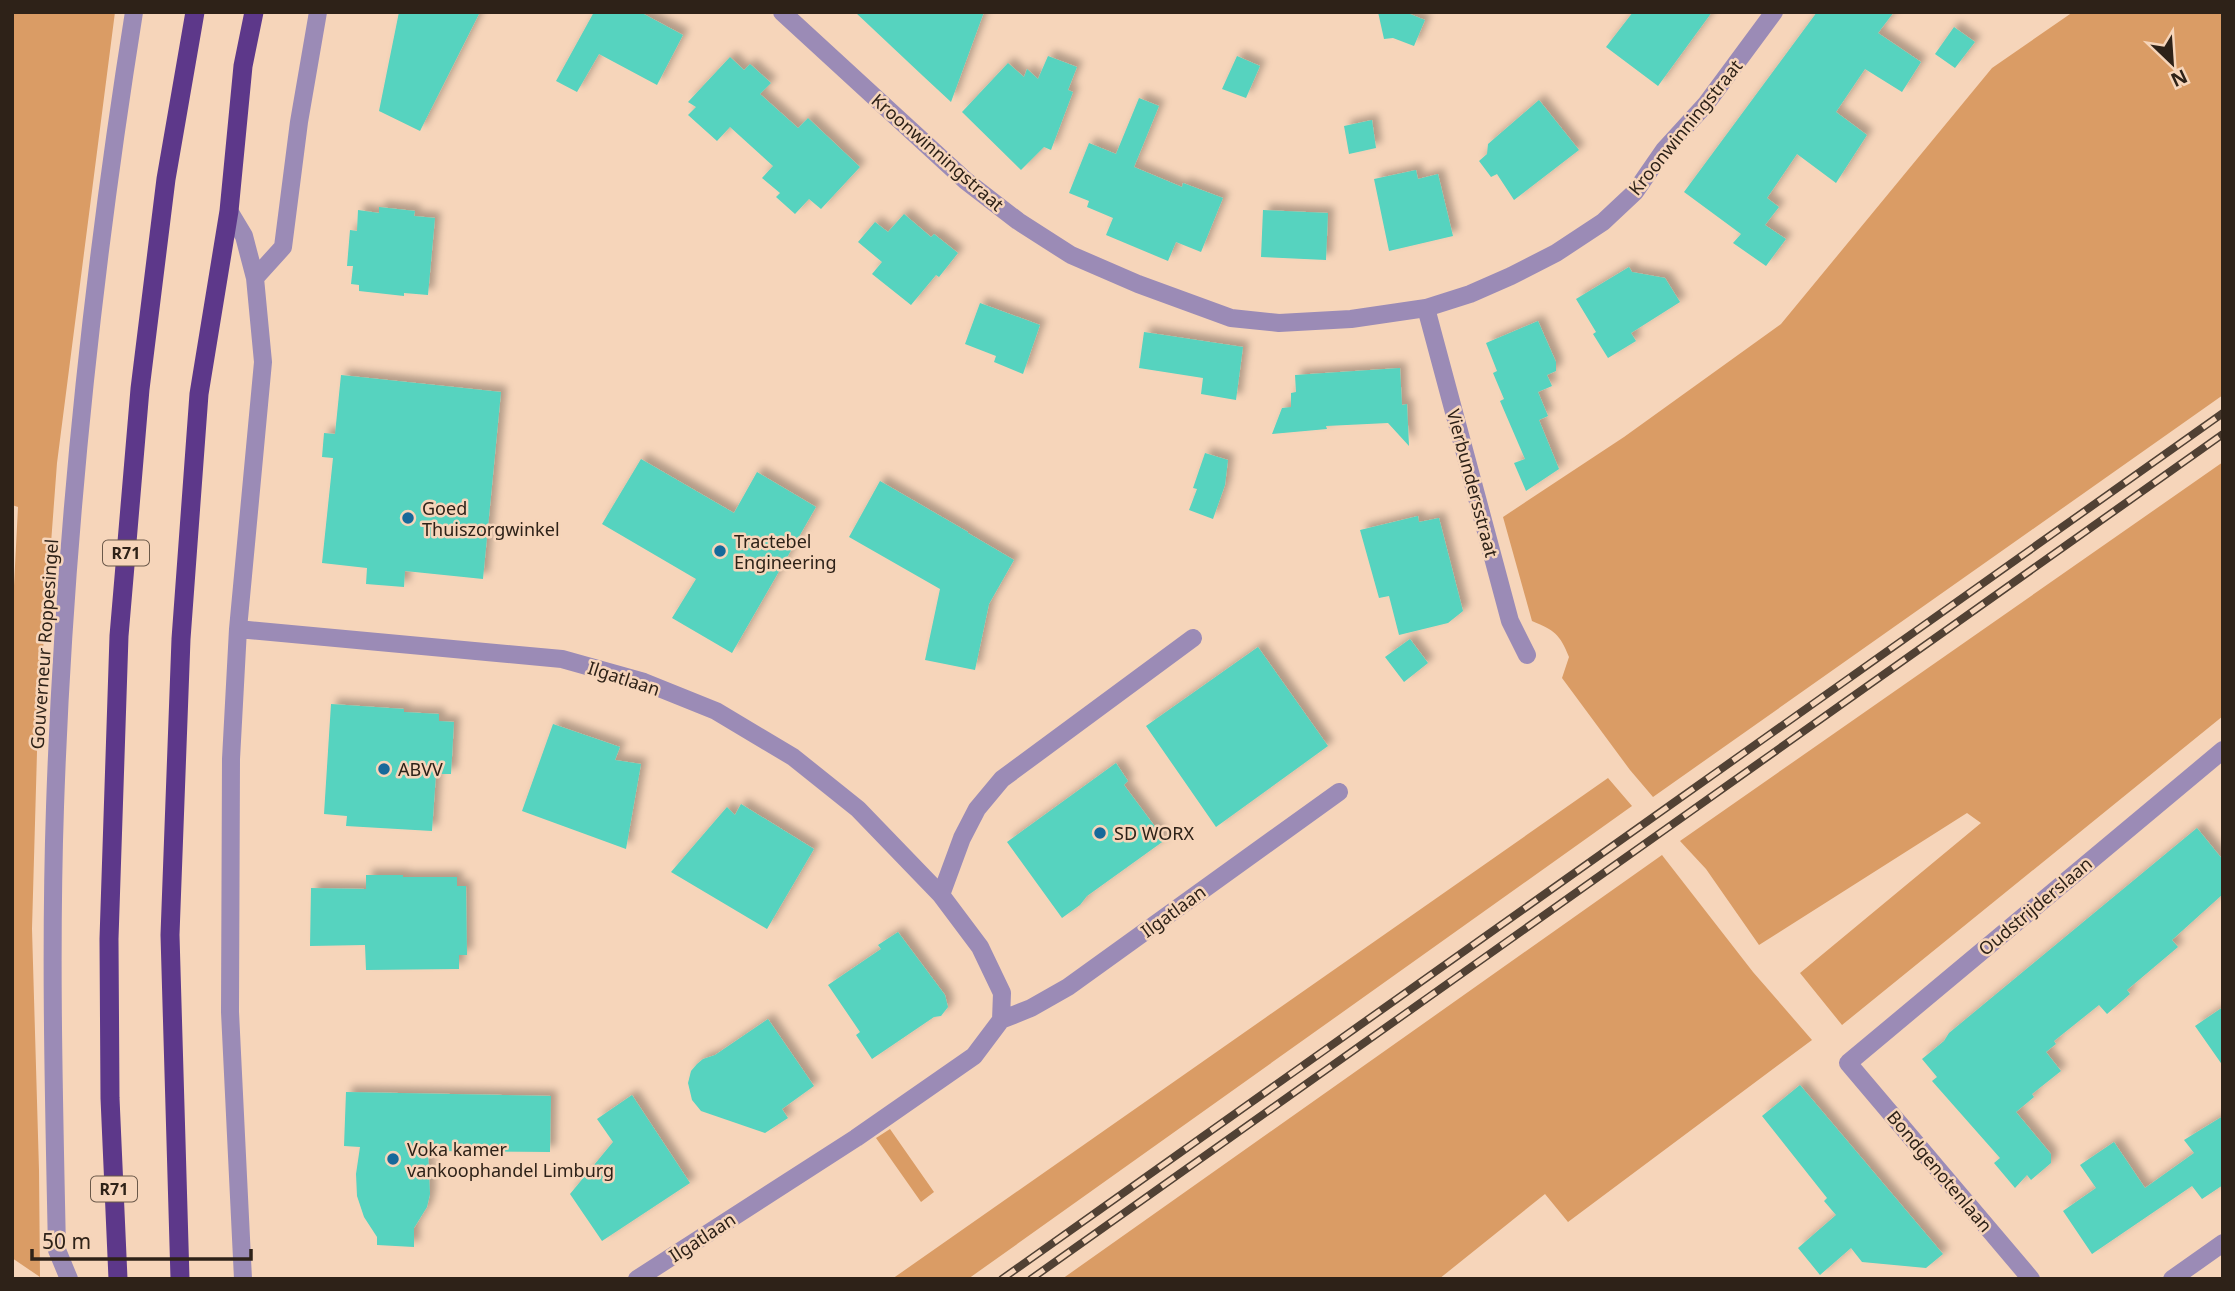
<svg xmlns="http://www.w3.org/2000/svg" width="2235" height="1291" viewBox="0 0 2235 1291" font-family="'Noto Sans',sans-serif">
  <defs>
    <filter id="shadow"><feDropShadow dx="6" dy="-6" stdDeviation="3.5" flood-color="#0004"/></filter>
  </defs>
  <rect width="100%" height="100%" fill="#f6d5ba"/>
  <path fill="#da9c65" d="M 12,12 L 115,12 L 57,463 L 38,717 L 32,929 L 39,1170 L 40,1277 L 12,1258 L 12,625 L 18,507 L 12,505 Z
    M 2073,12 L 2223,12 L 2223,395 L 1653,797 L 1630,770 L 1562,678 L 1569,657 C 1560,634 1554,630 1532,621 L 1503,517 L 1624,437 L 1781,324 L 1992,68 Z
    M 2223,462 L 2223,716 L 1842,1025 L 1800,973 L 1981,823 L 1967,813 L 1759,945 L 1706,869 L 1680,841 Z
    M 1608,778 L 1632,806 L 968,1279 L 892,1279 Z
    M 1662,855 L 1753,972 L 1812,1040 L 1568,1222 L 1545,1194 L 1439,1279 L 1062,1279 Z
    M 890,1129 L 934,1192 L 921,1202 L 876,1138 Z"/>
  <path fill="#56d3bf" filter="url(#shadow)" d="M 399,12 L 480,12 L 420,131 L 379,111 Z
    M 594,12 L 640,12 L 683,35 L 657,85 L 599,54 L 577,92 L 556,81 Z
    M 855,12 L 984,12 L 951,102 L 923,76 Z
    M 1378,12 L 1405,12 L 1425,20 L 1414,46 L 1393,38 L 1384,39 Z
    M 1633,12 L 1712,12 L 1658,86 L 1606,47 Z
    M 1817,12 L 1894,12 L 1878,33 L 1921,62 L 1902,92 L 1865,69 L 1836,112 L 1867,135 L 1836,183 L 1797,154 L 1767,198 L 1779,207 L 1765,225 L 1786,239 L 1766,266 L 1733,243 L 1741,234 L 1684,192 Z
    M 1954,27 L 1975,42 L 1955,68 L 1935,54 Z
    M 1048,56 L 1077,67 L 1068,90 L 1073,92 L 1051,150 L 1044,147 L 1021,170 L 962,112 L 1008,63 L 1024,77 L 1027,69 L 1038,79 Z
    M 1237,56 L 1260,66 L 1246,98 L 1222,89 Z
    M 730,57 L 744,70 L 750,64 L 771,83 L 760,94 L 798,128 L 808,118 L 860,167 L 821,209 L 809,199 L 795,214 L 776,197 L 780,193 L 762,178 L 773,166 L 730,127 L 717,141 L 688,115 L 696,107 L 688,102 Z
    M 1139,98 L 1159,106 L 1134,167 L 1182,187 L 1183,183 L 1223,198 L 1201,252 L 1176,242 L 1168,261 L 1106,235 L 1113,218 L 1087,207 L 1089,201 L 1069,193 L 1089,143 L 1116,154 Z
    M 1539,100 L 1579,150 L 1514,200 L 1497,174 L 1491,177 L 1479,161 L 1487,154 L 1488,144 Z
    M 1372,120 L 1376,148 L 1349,154 L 1344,126 Z
    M 1416,170 L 1418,179 L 1438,174 L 1453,236 L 1389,251 L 1374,179 Z
    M 379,207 L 415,211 L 414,216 L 435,218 L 428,295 L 404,293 L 404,296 L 359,291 L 359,285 L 351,284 L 353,266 L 347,266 L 350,230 L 357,231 L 358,210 L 379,213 Z
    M 1263,210 L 1328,213 L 1326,260 L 1261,257 Z
    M 904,214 L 931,237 L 934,234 L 958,253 L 939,277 L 936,275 L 911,305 L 872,274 L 882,262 L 858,242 L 875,222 L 888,232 Z
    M 1629,267 L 1632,272 L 1665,278 L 1680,302 L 1631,333 L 1636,341 L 1608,358 L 1593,334 L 1596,332 L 1576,299 Z
    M 980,303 L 1040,325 L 1023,374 L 994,362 L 996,356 L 965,344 Z
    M 1538,321 L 1556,362 L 1556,371 L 1547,375 L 1552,386 L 1538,392 L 1548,416 L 1539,420 L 1559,469 L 1526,491 L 1514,463 L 1525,459 L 1500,401 L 1504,399 L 1493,373 L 1497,371 L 1486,343 Z
    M 1144,332 L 1243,347 L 1236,400 L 1201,394 L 1203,378 L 1139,368 Z
    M 1400,368 L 1402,405 L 1407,404 L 1409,446 L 1388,423 L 1326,426 L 1327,429 L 1272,434 L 1282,408 L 1291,407 L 1291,393 L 1296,392 L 1295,375 Z
    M 341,375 L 501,392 L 483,579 L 405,571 L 404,587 L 366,584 L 367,568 L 322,563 L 333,458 L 322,457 L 324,433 L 335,434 Z
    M 1205,453 L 1228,460 L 1225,485 L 1213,519 L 1189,510 L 1197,489 L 1193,488 Z
    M 641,459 L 734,513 L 757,472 L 816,507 L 732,653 L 672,618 L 696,579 L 602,524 Z
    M 880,481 L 968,532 L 968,533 L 1014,560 L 989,604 L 975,670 L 925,660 L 940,589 L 849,537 Z
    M 1418,516 L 1419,522 L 1439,518 L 1463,611 L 1448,623 L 1399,635 L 1389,596 L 1379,598 L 1360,530 Z
    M 1410,639 L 1428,663 L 1404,682 L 1385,657 Z
    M 1258,647 L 1328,746 L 1216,827 L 1146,726 Z
    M 331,704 L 404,709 L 404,712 L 439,714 L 439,721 L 454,722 L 451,774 L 436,774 L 432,831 L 346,826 L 347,816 L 324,814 Z
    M 553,724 L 620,747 L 615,760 L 641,764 L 626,849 L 522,811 Z
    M 1116,763 L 1128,781 L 1124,785 L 1165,840 L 1087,896 L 1080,905 L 1062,918 L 1007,842 Z
    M 741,804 L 814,849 L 767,929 L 671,872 L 727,807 L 735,815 Z
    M 2197,828 L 2223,860 L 2223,894 L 2172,940 L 2178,947 L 2127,990 L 2130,994 L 2107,1014 L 2099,1005 L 2054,1041 L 2056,1044 L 2046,1052 L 2061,1071 L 2032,1094 L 2034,1097 L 2016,1112 L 2051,1154 L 2051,1163 L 2031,1180 L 2027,1175 L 2015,1188 L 1994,1163 L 2000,1158 L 1932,1081 L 1937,1077 L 1922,1059 L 1944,1041 L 1949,1033 Z
    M 366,875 L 403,875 L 403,877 L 457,877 L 457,886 L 466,886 L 467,955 L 459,955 L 459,969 L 366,970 L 365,945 L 310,946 L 311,888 L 366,889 Z
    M 898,932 L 945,995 L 948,1007 L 941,1016 L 934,1017 L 872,1059 L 856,1035 L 860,1032 L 828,985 L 881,949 L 878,945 Z
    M 2223,1007 L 2223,1066 L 2195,1026 Z
    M 768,1019 L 814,1086 L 782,1109 L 788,1118 L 765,1133 L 701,1111 L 692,1100 L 688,1083 L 691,1071 L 697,1064 L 703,1059 L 715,1055 Z
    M 1800,1085 L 1943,1254 L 1926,1268 L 1862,1262 L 1851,1248 L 1820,1275 L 1798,1248 L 1836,1215 L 1824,1201 L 1827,1198 L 1762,1116 Z
    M 346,1092 L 551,1096 L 550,1152 L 428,1151 L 430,1194 L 427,1207 L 414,1228 L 414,1247 L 377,1245 L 377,1237 L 364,1217 L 357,1196 L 356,1174 L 360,1147 L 344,1146 Z
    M 632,1095 L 690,1183 L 602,1241 L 570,1194 L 613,1142 L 597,1119 Z
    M 2223,1116 L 2223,1185 L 2202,1199 L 2192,1186 L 2092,1254 L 2063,1211 L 2096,1188 L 2080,1165 L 2114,1142 L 2145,1188 L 2194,1153 L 2184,1140 Z"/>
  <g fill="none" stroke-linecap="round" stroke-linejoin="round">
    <path stroke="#9b8bb6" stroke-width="18" d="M 782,12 L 966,181 L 1018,221 L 1071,255 L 1138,284 L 1231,318 L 1279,323 L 1351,319 L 1426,308 L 1470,294 L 1511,276 L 1556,253 L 1603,222 L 1635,192 L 1664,150 L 1706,104 L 1774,12
      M 229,211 L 244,236 L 255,278 L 263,362 L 238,629 L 231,759 L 230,1012 L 243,1279
      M 255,278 L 283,247 L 299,122 L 318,12
      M 1426,308 L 1510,621 L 1527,655
      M 238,629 L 562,659 L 644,682 L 716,711 L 793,757 L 858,809 L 941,895 L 980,947 L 1002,993 L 1001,1020 L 974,1056 L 856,1138 L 637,1279
      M 941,895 L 962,838 L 977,809 L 1002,779 L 1193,638
      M 1001,1020 L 1031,1008 L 1068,987 L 1339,792
      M 69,1279 L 57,1250 C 54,1103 50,955 55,807 C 64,541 92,275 134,12
      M 2031,1279 L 1848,1063 L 2223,750
      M 2172,1279 L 2223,1243"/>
    <path stroke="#5d388a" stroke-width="19" d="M 118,1279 L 110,1098 L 109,939 L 119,636 L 140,389 L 166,179 L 195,12
      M 180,1279 L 170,935 L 181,639 L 199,394 L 229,211 L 243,66 L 254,12"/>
    <g stroke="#514134" stroke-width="8">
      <path id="rail" d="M 1002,1279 L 2223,413
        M 1031,1279 L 2223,434"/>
    </g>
    <use href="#rail" stroke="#f6d5ba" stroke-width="5" stroke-dasharray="16" stroke-linecap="butt"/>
  </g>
  <g fill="#17699a" stroke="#f6d5ba" stroke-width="2.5">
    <circle cx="408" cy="518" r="7"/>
    <circle cx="720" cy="551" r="7"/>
    <circle cx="384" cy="769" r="7"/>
    <circle cx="1100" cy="833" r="7"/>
    <circle cx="393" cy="1159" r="7"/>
  </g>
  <g text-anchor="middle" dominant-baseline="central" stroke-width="5" stroke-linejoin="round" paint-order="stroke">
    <g fill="#f6d5ba" stroke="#6a5849" stroke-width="2">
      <rect x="103" y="540.5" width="46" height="25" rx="5"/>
      <rect x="91" y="1176.5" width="46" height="25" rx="5"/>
    </g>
    <g font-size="16" font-weight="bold" fill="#2e2218">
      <text x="126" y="553">R71</text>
      <text x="114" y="1189">R71</text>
    </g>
    <g font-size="18" fill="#2e2218" stroke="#f6d5ba">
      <text transform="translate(1685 127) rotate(-51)">Kroonwinningstraat</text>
      <text transform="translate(938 152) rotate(41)">Kroonwinningstraat</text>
      <text transform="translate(1473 483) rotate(75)">Vierbundersstraat</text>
      <text transform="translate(44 644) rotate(-86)">Gouverneur Roppesingel</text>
      <text transform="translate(624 678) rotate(18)">Ilgatlaan</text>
      <text transform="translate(2035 906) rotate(-40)">Oudstrijderslaan</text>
      <text transform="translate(1173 911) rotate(-36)">Ilgatlaan</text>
      <text transform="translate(1940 1171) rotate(50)">Bondgenotenlaan</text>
      <text transform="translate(702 1237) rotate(-33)">Ilgatlaan</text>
    </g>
    <g font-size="18" fill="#2e2218" stroke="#f6d5ba" text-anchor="start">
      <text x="422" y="508">Goed<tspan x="422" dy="21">Thuiszorgwinkel</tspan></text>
      <text x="734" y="541">Tractebel<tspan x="734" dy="21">Engineering</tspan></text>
      <text x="398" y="769">ABVV</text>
      <text x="1114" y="833">SD WORX</text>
      <text x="407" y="1149">Voka kamer<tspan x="407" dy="21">vankoophandel Limburg</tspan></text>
    </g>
  </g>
  <rect width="2235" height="1291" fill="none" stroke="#2e2218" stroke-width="28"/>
  <g transform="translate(2172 63) rotate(155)" stroke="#f6d5ba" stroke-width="5" paint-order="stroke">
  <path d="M0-5L12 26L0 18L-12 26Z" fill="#2e2218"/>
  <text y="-10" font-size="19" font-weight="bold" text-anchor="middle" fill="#2e2218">N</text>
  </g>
  <path d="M32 1249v10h219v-10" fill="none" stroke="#2e2218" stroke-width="3.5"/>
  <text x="42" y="1249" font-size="21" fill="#2e2218" stroke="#f6d5ba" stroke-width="5" paint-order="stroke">50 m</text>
</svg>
